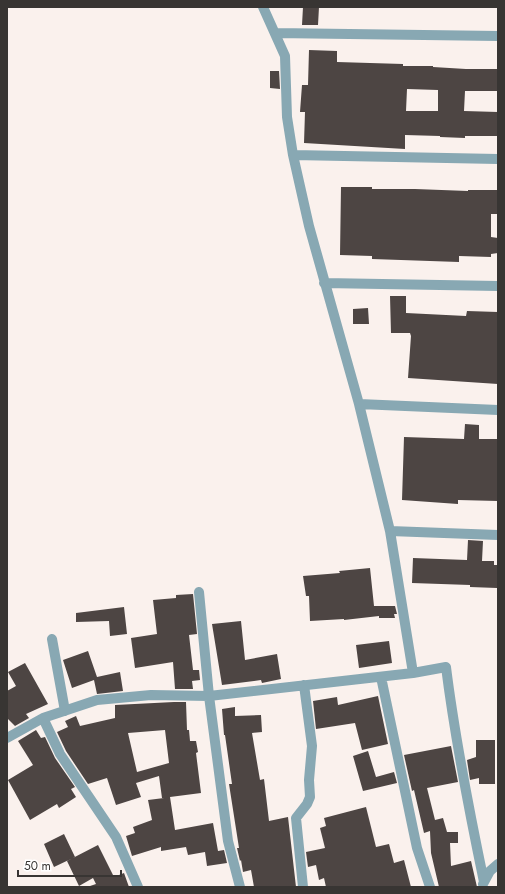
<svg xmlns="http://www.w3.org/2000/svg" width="505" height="894" viewBox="0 0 505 894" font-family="Jost,sans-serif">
  <rect width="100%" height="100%" fill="#faf1ed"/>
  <path fill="#4d4543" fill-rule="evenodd" d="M 303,7 L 319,7 L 318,25 L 302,25 Z
    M 309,50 L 337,51 L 337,62 L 403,64 L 403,66 L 433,66 L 433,67 L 466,69 L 498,69 L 498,91 L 465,91 L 464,111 L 498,112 L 498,136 L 465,136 L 465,138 L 440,137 L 440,136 L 405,135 L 405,149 L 304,143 L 305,112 L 300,112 L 302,85 L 308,85 ZM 407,89 L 438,90 L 438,111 L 406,111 Z
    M 270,71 L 279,71 L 280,89 L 270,88 Z
    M 341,187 L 372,187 L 372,189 L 415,189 L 468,191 L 468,190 L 498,190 L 498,214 L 491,214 L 491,237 L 498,238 L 498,253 L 491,254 L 491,257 L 459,256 L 459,262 L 372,259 L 372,256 L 340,255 Z
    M 390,296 L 406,296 L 406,313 L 466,316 L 467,311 L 498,312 L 498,384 L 408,378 L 411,336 L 410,333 L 391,333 Z
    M 368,308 L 369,324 L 353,324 L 353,309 Z
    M 465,424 L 479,425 L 479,439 L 498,439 L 498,501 L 458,500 L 458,504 L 402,500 L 404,437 L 464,439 Z
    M 468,540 L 483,541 L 482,561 L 494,561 L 494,565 L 498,565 L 497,588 L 470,587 L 470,585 L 412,583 L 413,558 L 467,560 Z
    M 370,568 L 374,606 L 395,606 L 397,614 L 394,614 L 395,618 L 379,618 L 379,616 L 344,620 L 344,619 L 310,621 L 309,596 L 306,596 L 303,576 L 340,573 L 339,571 Z
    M 193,594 L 197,634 L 189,635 L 193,670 L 199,670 L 200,680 L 192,681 L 193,689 L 175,689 L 173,662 L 135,668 L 131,638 L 157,634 L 153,600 L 176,598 L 176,595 Z
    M 124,607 L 127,634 L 110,636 L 109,621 L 76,622 L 76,613 Z
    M 241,621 L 245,660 L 277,654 L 281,679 L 262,683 L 261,680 L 222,685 L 212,624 Z
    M 389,641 L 392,663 L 359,668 L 356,645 Z
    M 88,651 L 97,677 L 120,672 L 123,691 L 97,694 L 94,680 L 72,688 L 63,660 Z
    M 25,663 L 48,704 L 26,714 L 29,718 L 15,726 L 7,718 L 7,691 L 16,686 L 8,672 Z
    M 378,696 L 388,744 L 362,750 L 355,723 L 316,729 L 313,701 L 337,697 L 338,705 Z
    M 174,702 L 186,702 L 187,730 L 189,730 L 190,741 L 196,741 L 198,752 L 196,753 L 201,793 L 170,797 L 175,830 L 213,823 L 218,851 L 224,850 L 227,863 L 207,866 L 205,852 L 188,855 L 186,847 L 161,851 L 161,847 L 132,856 L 126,836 L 135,833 L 133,827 L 152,820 L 148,800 L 164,798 L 162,798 L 159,776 L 136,783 L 141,797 L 116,805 L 107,778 L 88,784 L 66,751 L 57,732 L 68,727 L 65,721 L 76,716 L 80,726 L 115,718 L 115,705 ZM 165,730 L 169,763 L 137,772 L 128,733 Z
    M 235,707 L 235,716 L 261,715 L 262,732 L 252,733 L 260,780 L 264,779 L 269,821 L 288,817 L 296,887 L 254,887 L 251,870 L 243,872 L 241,860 L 240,861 L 237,848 L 239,848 L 229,784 L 232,784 L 225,735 L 224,735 L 222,709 Z
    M 36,730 L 41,738 L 45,737 L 55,758 L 75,787 L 71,789 L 76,797 L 59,808 L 57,804 L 30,820 L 8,780 L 33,765 L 18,741 Z
    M 476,740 L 495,740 L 495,784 L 479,784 L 479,778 L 470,780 L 467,760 L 476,757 Z
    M 451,746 L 458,782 L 427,788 L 435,820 L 443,818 L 447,832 L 458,832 L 458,843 L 450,843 L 451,866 L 471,861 L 477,887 L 439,887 L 431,853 L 430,831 L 424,833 L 414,790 L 412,791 L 404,755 Z
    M 368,751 L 376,777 L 394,772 L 397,783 L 363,791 L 353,756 Z
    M 366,807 L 376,847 L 389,844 L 394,863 L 404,860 L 411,887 L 326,887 L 324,878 L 319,880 L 316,865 L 308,867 L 306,852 L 325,848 L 320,828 L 326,826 L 324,818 Z
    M 64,834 L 75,857 L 54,867 L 44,844 Z
    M 98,845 L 114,877 L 124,873 L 129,887 L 90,887 L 90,886 L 96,884 L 93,878 L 79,886 L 67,861 Z"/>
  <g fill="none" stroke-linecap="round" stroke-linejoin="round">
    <path stroke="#88a8b3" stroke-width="10" d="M 263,7 L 285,56 L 287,117 L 293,155 L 309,226 L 359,404 L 390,531 L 413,673 L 446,667 C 455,739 469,810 484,882
      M 275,33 L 498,36
      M 293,155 L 498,159
      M 324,283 L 498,286
      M 359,404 L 498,410
      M 390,531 L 498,535
      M 199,592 L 209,696 L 228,841 L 240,887
      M 52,639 L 65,711
      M 381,677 L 417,848 L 430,887
      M 43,718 L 60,754 L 116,837 L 138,887
      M 7,738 L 43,718 L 97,700 L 151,695 L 209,696 L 413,673
      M 483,884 L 490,871 L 498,864
      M 303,887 L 296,818 L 307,804 L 310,797 L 309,780 L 312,746 L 304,685"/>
  </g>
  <rect width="505" height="894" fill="none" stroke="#383533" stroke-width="16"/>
  <path d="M18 870v6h103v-6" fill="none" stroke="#383533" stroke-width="2"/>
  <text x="24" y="870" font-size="12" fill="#383533" stroke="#ffffff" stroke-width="3" paint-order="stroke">50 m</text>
</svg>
